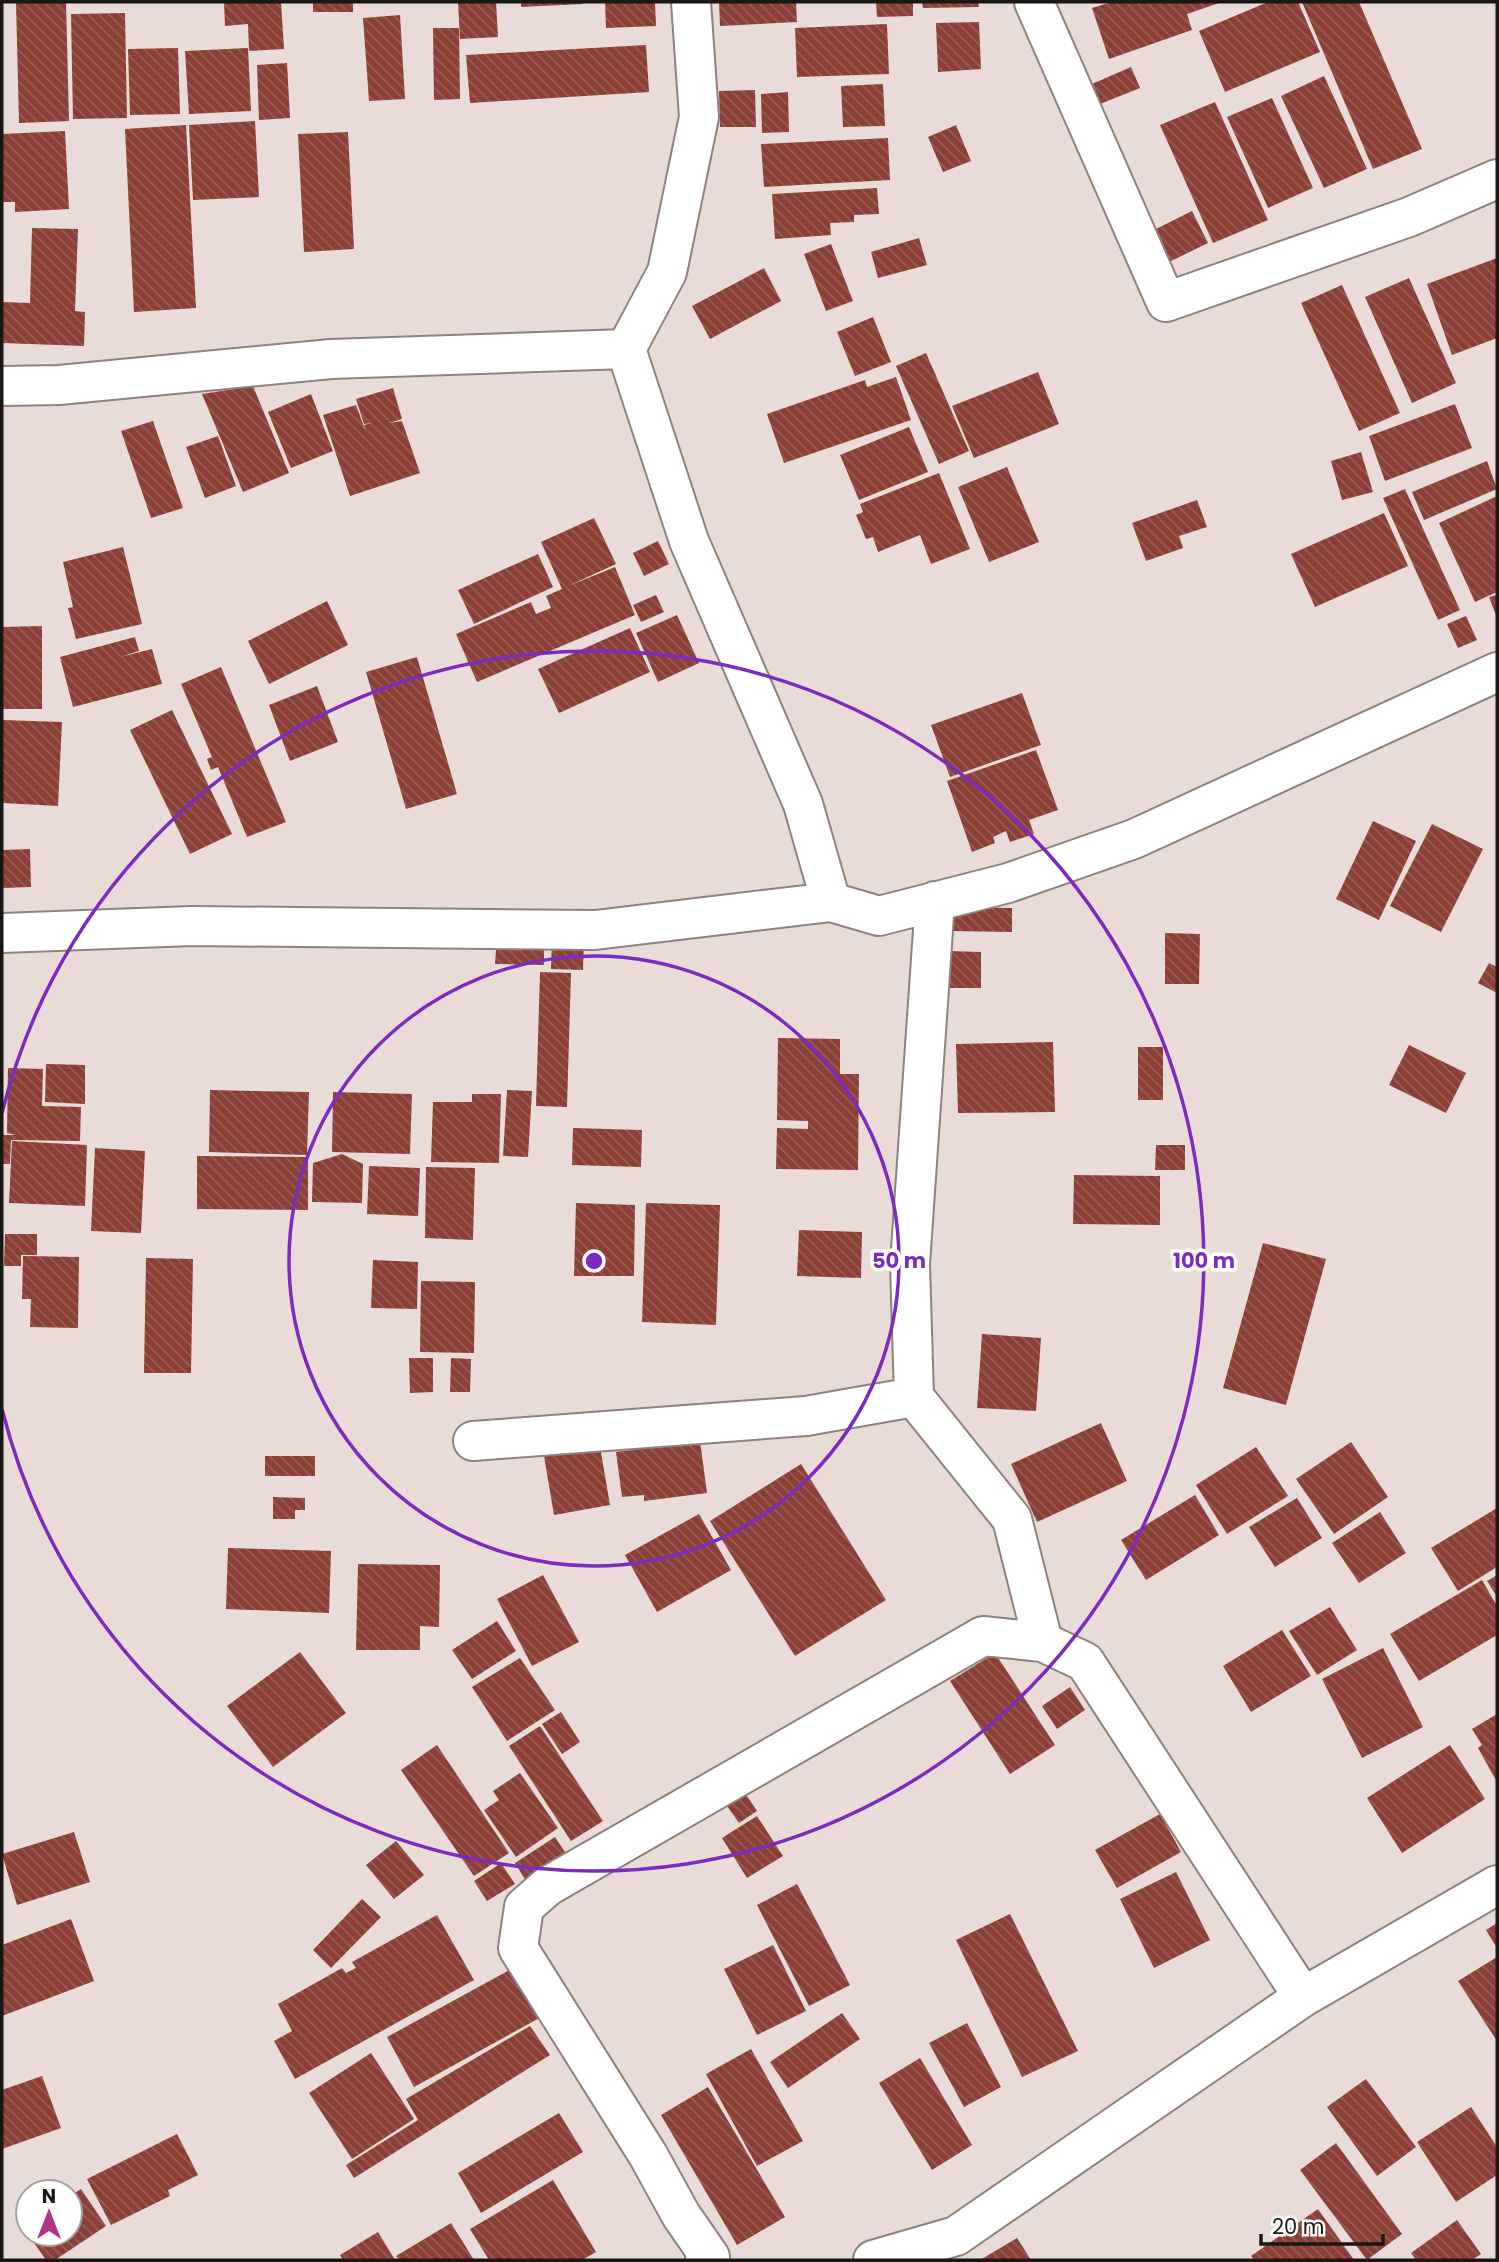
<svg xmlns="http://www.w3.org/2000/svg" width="1499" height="2262" viewBox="0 0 1499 2262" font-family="Poppins,sans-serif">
  <defs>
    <pattern id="building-back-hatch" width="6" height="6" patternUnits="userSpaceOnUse" patternTransform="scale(1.75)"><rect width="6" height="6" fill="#8b3f36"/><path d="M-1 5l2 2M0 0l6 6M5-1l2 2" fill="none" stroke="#975e56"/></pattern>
  </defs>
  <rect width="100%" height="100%" fill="#e9dcd8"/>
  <path fill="url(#building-back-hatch)" d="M 16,2 L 66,2 L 69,121 L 19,123 Z
    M 224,2 L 281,2 L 284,49 L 249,51 L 248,24 L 225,26 Z
    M 313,2 L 353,2 L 353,12 L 313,12 Z
    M 458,2 L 496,2 L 498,37 L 460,39 Z
    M 521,2 L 583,2 L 583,4 L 521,7 Z
    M 605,2 L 655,2 L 656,26 L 606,28 Z
    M 719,2 L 796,2 L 797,22 L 720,26 Z
    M 876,2 L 913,2 L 913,16 L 877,17 Z
    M 922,2 L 978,2 L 979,7 L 923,8 Z
    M 1112,2 L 1222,2 L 1187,14 L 1192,30 L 1109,59 L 1092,8 Z
    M 1268,2 L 1298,2 L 1320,52 L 1225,92 L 1199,31 Z
    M 1302,2 L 1359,2 L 1422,149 L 1373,169 Z
    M 125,13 L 127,118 L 73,119 L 71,14 Z
    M 400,15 L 405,99 L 369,101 L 363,18 Z
    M 979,22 L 981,69 L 938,72 L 936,23 Z
    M 887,24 L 889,74 L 797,77 L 795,28 Z
    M 433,28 L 459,28 L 460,99 L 434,100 Z
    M 646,45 L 649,92 L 470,103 L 466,55 Z
    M 178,48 L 180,114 L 130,115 L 128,49 Z
    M 248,48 L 251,111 L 189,114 L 185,51 Z
    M 287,63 L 290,118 L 259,120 L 257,65 Z
    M 1131,67 L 1140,88 L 1100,104 L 1092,84 Z
    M 1324,76 L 1367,169 L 1324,188 L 1281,96 Z
    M 883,84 L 885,126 L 843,127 L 841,86 Z
    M 755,90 L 756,127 L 720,127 L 719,91 Z
    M 788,92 L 789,132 L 762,133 L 761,94 Z
    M 1272,98 L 1313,188 L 1268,208 L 1227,117 Z
    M 1215,102 L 1268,220 L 1213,243 L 1160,125 Z
    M 255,121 L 259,197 L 193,200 L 189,125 Z
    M 186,125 L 196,308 L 134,312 L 125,129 Z
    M 956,125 L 971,161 L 943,172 L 928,137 Z
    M 65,131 L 69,209 L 15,212 L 15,202 L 2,202 L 2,134 Z
    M 348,132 L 354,249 L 304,252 L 298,134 Z
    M 888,138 L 890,180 L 764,187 L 761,144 Z
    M 877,188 L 879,214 L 854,215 L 854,222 L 830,223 L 831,235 L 775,239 L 772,194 Z
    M 1192,211 L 1208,243 L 1169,262 L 1154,230 Z
    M 32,228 L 78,229 L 75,311 L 85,312 L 84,346 L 2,343 L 2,302 L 30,303 Z
    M 919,238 L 927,265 L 878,278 L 871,252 Z
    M 831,244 L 853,301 L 826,311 L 804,254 Z
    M 1497,258 L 1497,338 L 1452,355 L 1427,284 Z
    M 764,268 L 781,301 L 710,339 L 692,306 Z
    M 1409,278 L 1456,383 L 1412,403 L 1365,297 Z
    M 1342,285 L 1400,413 L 1359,431 L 1301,303 Z
    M 873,317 L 891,362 L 855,376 L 837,332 Z
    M 926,353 L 969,451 L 939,464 L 896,366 Z
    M 1038,372 L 1059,424 L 974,458 L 952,406 Z
    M 896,377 L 911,420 L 784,463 L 767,414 L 865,380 L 867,387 Z
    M 253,386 L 289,473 L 243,492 L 202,394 Z
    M 393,388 L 402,419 L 389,423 L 402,421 L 420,473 L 350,496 L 323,415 L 356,405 L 366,432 L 364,425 L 372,423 L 364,424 L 356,399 Z
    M 311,394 L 333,451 L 291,468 L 268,412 Z
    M 1455,404 L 1472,448 L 1385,481 L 1369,436 Z
    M 153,421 L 183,508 L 151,518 L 121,431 Z
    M 909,427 L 928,472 L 859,500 L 840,455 Z
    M 218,436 L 236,486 L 205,498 L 186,447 Z
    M 1361,452 L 1373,492 L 1342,500 L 1331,461 Z
    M 1487,461 L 1497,489 L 1424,520 L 1412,492 Z
    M 1007,467 L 1039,542 L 989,562 L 958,487 Z
    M 939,473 L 970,549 L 931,564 L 920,535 L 878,552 L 873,537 L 866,539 L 856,515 L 863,512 L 860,504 Z
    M 1405,489 L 1460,610 L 1438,620 L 1383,498 Z
    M 1497,496 L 1497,592 L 1475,602 L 1439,523 Z
    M 1197,500 L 1207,527 L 1179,536 L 1183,548 L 1146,561 L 1132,523 Z
    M 1384,513 L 1408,566 L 1315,607 L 1291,554 Z
    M 594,518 L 616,564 L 568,586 L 615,567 L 635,615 L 477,682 L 456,634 L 531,602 L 536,614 L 551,608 L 546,596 L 562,589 L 541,542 Z
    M 658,541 L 669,564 L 644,576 L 633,553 Z
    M 123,547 L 142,624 L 76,639 L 68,608 L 73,607 L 63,562 Z
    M 538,554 L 553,587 L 474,624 L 458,590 Z
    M 656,595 L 664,612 L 641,622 L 633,605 Z
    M 1497,595 L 1497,618 L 1489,597 Z
    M 327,601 L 348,645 L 269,684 L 248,641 Z
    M 677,615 L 699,663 L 658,682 L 636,633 Z
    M 1466,616 L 1477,640 L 1458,648 L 1447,624 Z
    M 42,626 L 42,709 L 2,709 L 2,627 Z
    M 630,628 L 650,672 L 559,713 L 538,669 Z
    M 135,637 L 139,651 L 120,657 L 152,649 L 162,684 L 73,707 L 60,657 Z
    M 417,657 L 457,794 L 406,809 L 366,672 Z
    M 221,667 L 286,822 L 247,837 L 218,767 L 211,770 L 207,759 L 212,757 L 181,684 Z
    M 317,686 L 338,742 L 290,761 L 269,705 Z
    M 1022,693 L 1041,745 L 950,777 L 931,725 Z
    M 172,710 L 232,834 L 190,854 L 130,730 Z
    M 2,720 L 62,722 L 58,806 L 2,803 Z
    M 1036,750 L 1058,810 L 1029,820 L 1034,834 L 1010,842 L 1006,831 L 993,837 L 995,843 L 972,852 L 947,781 Z
    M 1373,821 L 1416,841 L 1379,920 L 1336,899 Z
    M 1432,824 L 1483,849 L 1441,932 L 1390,906 Z
    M 30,849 L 31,887 L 2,888 L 2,850 Z
    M 951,907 L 1012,908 L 1012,932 L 951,931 Z
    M 1165,933 L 1200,934 L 1199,984 L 1165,984 Z
    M 497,936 L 544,937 L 544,965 L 495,964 Z
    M 552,941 L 584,941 L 583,970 L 551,969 Z
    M 950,951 L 981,952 L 981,988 L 949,988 Z
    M 1489,963 L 1497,967 L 1497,993 L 1478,983 Z
    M 540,972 L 571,973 L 567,1107 L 536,1106 Z
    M 778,1038 L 840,1039 L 840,1074 L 859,1074 L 858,1170 L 776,1169 L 777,1128 L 808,1129 L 808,1121 L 777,1120 Z
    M 1053,1042 L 1055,1112 L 958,1113 L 956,1044 Z
    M 1409,1045 L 1466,1073 L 1446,1113 L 1389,1085 Z
    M 1138,1047 L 1163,1047 L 1163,1100 L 1138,1100 Z
    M 46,1064 L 85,1065 L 85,1104 L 45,1102 Z
    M 8,1068 L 43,1069 L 42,1106 L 81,1107 L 80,1141 L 11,1140 L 10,1164 L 2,1164 L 2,1135 L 16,1135 L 7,1133 Z
    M 210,1090 L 309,1092 L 307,1155 L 209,1152 Z
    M 507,1090 L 532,1091 L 528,1157 L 503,1156 Z
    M 333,1092 L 412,1094 L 410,1154 L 332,1152 Z
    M 472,1094 L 501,1094 L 499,1163 L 431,1162 L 433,1102 L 472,1102 Z
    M 573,1128 L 642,1130 L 641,1167 L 572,1165 Z
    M 12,1141 L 87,1145 L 85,1206 L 9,1203 Z
    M 1156,1145 L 1185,1145 L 1185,1170 L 1155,1170 Z
    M 95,1148 L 145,1151 L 141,1233 L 91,1231 Z
    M 342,1154 L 363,1164 L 362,1203 L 312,1202 L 313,1163 Z
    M 197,1156 L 308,1157 L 308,1210 L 197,1209 Z
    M 369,1166 L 420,1168 L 418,1216 L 367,1214 Z
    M 426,1167 L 475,1168 L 473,1240 L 425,1238 Z
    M 1074,1175 L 1160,1176 L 1160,1225 L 1073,1224 Z
    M 576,1203 L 635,1205 L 634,1276 L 574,1276 Z
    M 646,1203 L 720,1205 L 716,1325 L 642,1322 Z
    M 799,1230 L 862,1232 L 861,1278 L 797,1276 Z
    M 5,1234 L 37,1234 L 37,1255 L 21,1255 L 21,1266 L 4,1266 Z
    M 1263,1243 L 1326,1259 L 1286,1405 L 1223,1388 Z
    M 23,1256 L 79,1257 L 78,1328 L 30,1327 L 31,1299 L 22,1299 Z
    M 146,1258 L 193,1259 L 191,1373 L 144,1373 Z
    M 373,1260 L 418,1262 L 417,1309 L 371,1308 Z
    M 421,1281 L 475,1282 L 474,1353 L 420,1352 Z
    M 982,1334 L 1041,1338 L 1036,1411 L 977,1408 Z
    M 409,1358 L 433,1358 L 433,1392 L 410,1393 Z
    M 451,1358 L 471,1359 L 470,1392 L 450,1392 Z
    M 1101,1423 L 1127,1481 L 1037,1522 L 1011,1464 Z
    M 700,1441 L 707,1493 L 644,1501 L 644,1495 L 622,1497 L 616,1452 Z
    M 1351,1442 L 1388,1497 L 1334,1534 L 1296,1479 Z
    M 600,1447 L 610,1505 L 554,1515 L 544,1456 Z
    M 1256,1447 L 1288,1496 L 1227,1534 L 1196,1485 Z
    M 265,1456 L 315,1456 L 315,1476 L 265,1476 Z
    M 801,1464 L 886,1600 L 795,1656 L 710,1521 Z
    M 1195,1495 L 1219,1535 L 1146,1580 L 1121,1540 Z
    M 273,1497 L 305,1498 L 305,1510 L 295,1510 L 295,1519 L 273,1519 Z
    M 1297,1498 L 1322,1538 L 1275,1567 L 1249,1527 Z
    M 1497,1508 L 1497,1567 L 1458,1591 L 1431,1548 Z
    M 1380,1512 L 1406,1553 L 1359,1583 L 1332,1543 Z
    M 699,1514 L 731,1570 L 657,1612 L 625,1555 Z
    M 228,1548 L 331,1551 L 329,1613 L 226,1609 Z
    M 358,1564 L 440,1565 L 439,1627 L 420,1626 L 420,1650 L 356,1650 Z
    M 543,1575 L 579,1642 L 532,1666 L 497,1599 Z
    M 1497,1575 L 1497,1597 L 1487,1581 Z
    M 1482,1580 L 1497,1606 L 1497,1635 L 1419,1681 L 1390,1634 Z
    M 1330,1607 L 1357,1650 L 1317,1675 L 1289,1631 Z
    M 497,1621 L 516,1651 L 472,1679 L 452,1650 Z
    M 1282,1630 L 1311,1676 L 1251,1712 L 1223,1666 Z
    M 1383,1648 L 1423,1727 L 1362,1758 L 1322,1679 Z
    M 300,1652 L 346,1713 L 273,1767 L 227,1706 Z
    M 995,1653 L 1055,1745 L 1010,1774 L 950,1681 Z
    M 520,1658 L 555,1710 L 507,1741 L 472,1687 Z
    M 1070,1687 L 1085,1710 L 1057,1729 L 1042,1706 Z
    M 561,1712 L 580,1742 L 562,1754 L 542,1724 Z
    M 1497,1714 L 1497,1782 L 1478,1748 L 1482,1745 L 1472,1729 Z
    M 540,1726 L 603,1821 L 571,1841 L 509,1746 Z
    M 437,1745 L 509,1853 L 474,1876 L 401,1770 Z
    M 1450,1745 L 1485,1799 L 1402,1853 L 1367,1798 Z
    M 520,1773 L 558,1828 L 516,1857 L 484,1810 L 499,1800 L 493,1791 Z
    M 739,1784 L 757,1811 L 739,1823 L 720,1796 Z
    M 1160,1814 L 1181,1852 L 1117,1888 L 1095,1850 Z
    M 757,1816 L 783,1856 L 747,1878 L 722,1838 Z
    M 74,1832 L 90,1882 L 17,1905 L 2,1854 Z
    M 555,1837 L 567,1855 L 526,1881 L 515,1863 Z
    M 396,1841 L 424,1875 L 394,1899 L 366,1865 Z
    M 501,1863 L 515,1884 L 487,1901 L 474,1881 Z
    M 1176,1872 L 1210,1940 L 1154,1968 L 1120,1899 Z
    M 797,1884 L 850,1985 L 809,2006 L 757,1905 Z
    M 362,1899 L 381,1917 L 331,1968 L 313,1950 Z
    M 1010,1914 L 1078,2051 L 1022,2077 L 956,1940 Z
    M 437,1915 L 474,1980 L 295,2079 L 274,2041 L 292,2031 L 278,2004 L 342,1968 L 346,1973 L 356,1968 L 352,1962 Z
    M 71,1919 L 94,1981 L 2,2016 L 2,1945 Z
    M 1497,1923 L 1497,1948 L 1486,1930 Z
    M 773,1945 L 806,2011 L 757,2035 L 724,1969 Z
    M 1497,1957 L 1497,2041 L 1458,1981 Z
    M 515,1967 L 543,2016 L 414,2087 L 387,2037 Z
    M 842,2013 L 860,2039 L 788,2088 L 770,2062 Z
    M 967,2023 L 1001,2087 L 964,2107 L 929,2043 Z
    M 530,2026 L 550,2055 L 354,2178 L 346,2165 L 418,2120 L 406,2099 Z
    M 751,2049 L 803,2141 L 757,2166 L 706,2074 Z
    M 371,2053 L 414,2119 L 352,2159 L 309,2093 Z
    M 920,2058 L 972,2145 L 932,2170 L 879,2083 Z
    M 42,2076 L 61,2128 L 2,2149 L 2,2090 Z
    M 1366,2079 L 1416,2147 L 1377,2176 L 1327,2107 Z
    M 708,2087 L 785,2217 L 737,2245 L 661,2115 Z
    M 1471,2107 L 1497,2147 L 1497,2175 L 1456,2202 L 1417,2142 Z
    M 559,2113 L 583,2152 L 481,2213 L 458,2173 Z
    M 177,2134 L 198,2175 L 168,2190 L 170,2196 L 111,2225 L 87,2179 Z
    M 1336,2143 L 1402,2234 L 1367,2260 L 1300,2170 Z
    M 553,2180 L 596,2252 L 582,2260 L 489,2260 L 470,2229 Z
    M 81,2189 L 106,2226 L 55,2260 L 46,2260 L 23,2227 L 28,2224 L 28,2234 L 70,2234 L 70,2196 Z
    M 1318,2209 L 1354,2260 L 1255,2260 L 1251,2256 Z
    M 1457,2220 L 1481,2254 L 1472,2260 L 1416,2260 L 1411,2253 Z
    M 451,2223 L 474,2260 L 399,2260 L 396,2256 Z
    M 378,2232 L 395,2260 L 343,2260 L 340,2255 Z
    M 1017,2238 L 1031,2260 L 980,2260 Z"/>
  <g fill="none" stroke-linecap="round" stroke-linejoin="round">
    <g stroke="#8e827e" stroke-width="42">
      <path id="minor" d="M 1034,2 L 1166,302 L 1409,217 L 1497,179
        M 626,349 L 689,541 L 803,804 L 831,902
        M 2,386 L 59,385 L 331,359 L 626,349 L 667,272 L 699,117 L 691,2
        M 935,901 L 910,1264 L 914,1397 L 1012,1519 L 1043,1642
        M 2,933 L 192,926 L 595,930 L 831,902 L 879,916 L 1008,883 L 1134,839 L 1497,672
        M 473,1441 L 806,1416 L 914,1397
        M 705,2260 L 710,2257 L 681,2215 L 648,2155 L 518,1948 L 524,1907 L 548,1886 L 983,1636 L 1043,1642 L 1085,1662 L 1303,1997
        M 873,2260 L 956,2236 L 1303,1997 L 1497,1885"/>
    </g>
    <use href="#minor" stroke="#fff" stroke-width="38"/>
  </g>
  <g fill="none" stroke="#7b2cbf" stroke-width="3.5">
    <circle cx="594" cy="1261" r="305"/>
    <path d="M2 1113A610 610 0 1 1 2 1409"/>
  </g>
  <circle cx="594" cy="1261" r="10" fill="#7b2cbf" stroke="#fff" stroke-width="3.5"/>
  <g font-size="21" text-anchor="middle" font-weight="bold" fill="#7b2cbf" stroke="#fff" stroke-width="7" stroke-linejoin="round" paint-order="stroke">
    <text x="899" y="1268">50 m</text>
    <text x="1204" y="1268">100 m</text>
  </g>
  <rect width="1499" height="2262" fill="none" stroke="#1a1614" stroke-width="7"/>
  <g transform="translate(49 2213)"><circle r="33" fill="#ffffff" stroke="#a3a2a1" stroke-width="2"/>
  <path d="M0-5L12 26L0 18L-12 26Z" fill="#b13586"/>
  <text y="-10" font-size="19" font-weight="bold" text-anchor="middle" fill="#1a1614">N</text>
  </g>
  <path d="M1261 2234v10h122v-10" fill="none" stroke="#1a1614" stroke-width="3.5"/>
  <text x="1272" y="2234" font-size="21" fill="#1a1614" stroke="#ffffff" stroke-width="5" paint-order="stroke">20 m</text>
</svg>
